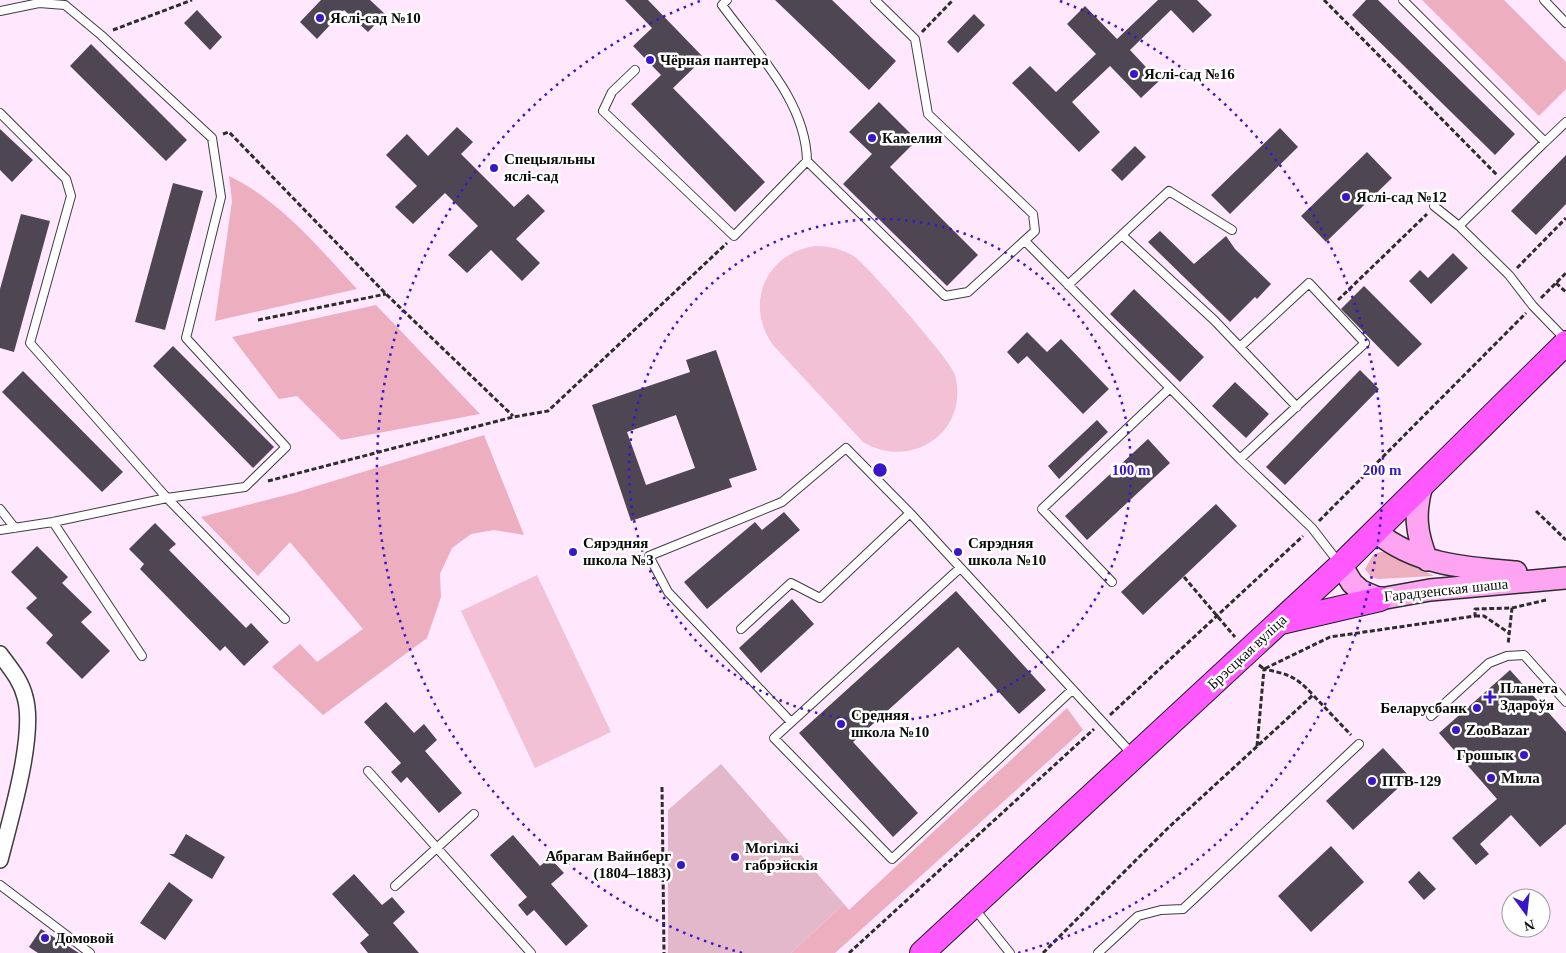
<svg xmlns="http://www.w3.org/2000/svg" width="1566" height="953" viewBox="0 0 1566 953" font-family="'Times New Roman',serif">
  <rect width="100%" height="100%" fill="#ffe8fe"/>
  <path fill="#edaebf" d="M 1422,0 L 1504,0 L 1566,62 L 1566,89 L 1539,116 Z
    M 229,176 C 280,200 319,248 357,289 L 215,321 L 232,201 Z
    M 376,305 L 480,414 L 341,440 L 297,396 L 279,399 L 232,337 Z
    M 484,435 L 524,535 L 494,530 L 471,534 L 452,548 L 440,574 L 441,597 L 427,638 L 323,715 L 272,667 L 300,644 L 317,662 L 363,629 L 290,542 L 258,576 L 201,517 L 294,493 Z
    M 1380,552 L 1389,552 L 1434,576 L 1378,579 L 1371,577 L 1365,569 L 1373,555 Z
    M 1067,708 L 1083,730 L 835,953 L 791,953 L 844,904 L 849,910 Z"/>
  <path fill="#e2b8ca" d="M 721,764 L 844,904 L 791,953 L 668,953 L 668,810 Z"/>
  <path fill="#f3c1d5" d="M 815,246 C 829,246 843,249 855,257 C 870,269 951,360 955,375 C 970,432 911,471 863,442 L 773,345 C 744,305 765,253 815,246 Z
    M 537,575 L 611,732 L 535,768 L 461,611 Z"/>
  <path fill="#4f4654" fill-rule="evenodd" d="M 321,0 L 370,0 L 385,14 L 368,32 L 344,10 L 317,39 L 300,22 Z
    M 625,0 L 648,0 L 704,58 L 673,88 L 765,182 L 735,212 L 631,104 L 661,75 L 633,46 L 652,28 Z
    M 775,0 L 832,0 L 896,61 L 869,90 Z
    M 1158,0 L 1197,0 L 1212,15 L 1193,33 L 1171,10 L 1130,50 L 1159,81 L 1141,98 L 1110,66 L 1072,102 L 1100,132 L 1079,152 L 1012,83 L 1030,66 L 1056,92 L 1096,54 L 1067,24 L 1085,6 L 1117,39 Z
    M 1366,0 L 1378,0 L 1515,134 L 1495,155 L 1352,15 Z
    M 197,10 L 222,37 L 210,50 L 184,23 Z
    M 974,14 L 985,25 L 958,53 L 947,42 Z
    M 91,44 L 187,140 L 166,161 L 70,66 Z
    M 879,102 L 917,140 L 890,167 L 978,255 L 947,286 L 843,184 L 872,154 L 849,132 Z
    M 457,127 L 473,142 L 461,154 L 514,207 L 528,194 L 545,211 L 516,239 L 540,263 L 522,281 L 491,250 L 467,273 L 448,255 L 478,226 L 445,193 L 413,224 L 395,207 L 417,186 L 386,155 L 407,134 L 428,156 Z
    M 1280,128 L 1298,147 L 1230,214 L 1211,195 Z
    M 0,129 L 33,160 L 12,182 L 0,170 Z
    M 1135,146 L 1146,157 L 1122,181 L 1111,170 Z
    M 1367,152 L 1392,178 L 1326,242 L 1301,216 Z
    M 1566,155 L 1566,204 L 1536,235 L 1511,211 Z
    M 173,183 L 203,191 L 165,330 L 135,322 Z
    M 21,214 L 50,221 L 14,352 L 0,348 L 0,289 Z
    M 1160,231 L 1194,264 L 1226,236 L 1235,249 L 1271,284 L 1257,299 L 1255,297 L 1230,322 L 1148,242 Z
    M 1453,253 L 1468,268 L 1431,304 L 1409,281 L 1420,270 L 1428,278 Z
    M 1364,286 L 1422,344 L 1398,367 L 1341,309 Z
    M 1134,289 L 1204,357 L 1180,382 L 1110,314 Z
    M 1027,332 L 1047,352 L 1061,339 L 1109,389 L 1083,414 L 1027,356 L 1018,364 L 1007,352 Z
    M 173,346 L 274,447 L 253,468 L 153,366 Z
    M 716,350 L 757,470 L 729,479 L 732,487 L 631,521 L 592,405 L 690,372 L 686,360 ZM 676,415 L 695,468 L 646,485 L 627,432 Z
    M 1360,370 L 1379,389 L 1285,485 L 1266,467 Z
    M 23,371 L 123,472 L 102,492 L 2,392 Z
    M 1235,382 L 1269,414 L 1246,438 L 1212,406 Z
    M 1097,420 L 1108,432 L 1059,479 L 1048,466 Z
    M 1148,439 L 1170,463 L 1087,540 L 1065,516 Z
    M 1216,504 L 1237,526 L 1143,615 L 1121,592 Z
    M 784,512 L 800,530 L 707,609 L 684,582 L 755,522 L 762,530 Z
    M 155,523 L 176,544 L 169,550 L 246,628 L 251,623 L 269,642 L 244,666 L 225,646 L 220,651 L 140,569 L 144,564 L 129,549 Z
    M 37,546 L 68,577 L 62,583 L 92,612 L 81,622 L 110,651 L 82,679 L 46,643 L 53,635 L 26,608 L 37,598 L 11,572 Z
    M 956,591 L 1046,690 L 1019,714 L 958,647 L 853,742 L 918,813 L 893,837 L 799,733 Z
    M 792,599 L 814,624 L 761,673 L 739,648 Z
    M 1510,670 L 1566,732 L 1566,824 L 1540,847 L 1511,815 L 1480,844 L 1489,854 L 1476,865 L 1452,838 L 1497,799 L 1439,733 Z
    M 386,702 L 414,733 L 424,724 L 437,740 L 425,751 L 462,793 L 439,813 L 407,777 L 401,783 L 391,772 L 401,763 L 364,722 Z
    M 1383,748 L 1410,777 L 1353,830 L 1326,801 Z
    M 186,834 L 225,857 L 212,879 L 169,854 L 174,854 Z
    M 513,835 L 540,866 L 550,858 L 564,873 L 551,884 L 588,926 L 566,946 L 534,910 L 527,916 L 518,905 L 527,897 L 490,855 Z
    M 1331,846 L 1364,882 L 1311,932 L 1278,896 Z
    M 1419,871 L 1436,889 L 1424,900 L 1408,882 Z
    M 354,874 L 382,905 L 392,897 L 405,912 L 393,923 L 419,953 L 368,953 L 360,943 L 369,935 L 332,894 Z
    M 169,882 L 193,900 L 165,940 L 140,923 Z
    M 41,929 L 79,953 L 38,953 L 29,947 Z"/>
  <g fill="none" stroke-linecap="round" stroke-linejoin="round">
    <g stroke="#3e3e3e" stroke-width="10">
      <path id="service" d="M 727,0 L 722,5 C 756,52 806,101 807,161
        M 1403,0 L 1545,142 L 1459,226
        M 1544,0 L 1566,23
        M 0,11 L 39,3 L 65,5 L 101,35 L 212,138 L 221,197 L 186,338 L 286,447 L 245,487 L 167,498 L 53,522 L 0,530
        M 635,70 L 612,92 L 603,111 L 734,236 L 807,161 L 945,296 L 968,292 L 1035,231 L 1033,214 L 928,114 L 915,39 L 875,0
        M 0,113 L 66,179 L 71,196 L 30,343 L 167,498 L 285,619
        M 1545,142 L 1566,122
        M 1434,206 L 1459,226 L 1509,275 L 1533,306 L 1566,340
        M 1123,236 L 1214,320 L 1297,407
        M 1025,241 L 1240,459 L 1312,528 L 1339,563
        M 1068,285 L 1169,191 L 1232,230
        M 1240,347 L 1309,283 L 1365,343 L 1240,459
        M 0,509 L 15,528
        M 53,522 L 142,656
        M 960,568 L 774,738 L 892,859 L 1072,690
        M 1112,582 L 1042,509 L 1170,388
        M 741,629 L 791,583 L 820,598 L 910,513
        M 1431,716 L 1489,663 L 1507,656 L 1524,655 L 1566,702
        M 791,722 L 668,592 L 649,556 L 782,502 L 846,448 L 910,513 L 1133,755
        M 368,771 L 531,953
        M 0,885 L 90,953
        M 395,886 L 474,814
        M 974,908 L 1010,953
        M 1098,953 L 1138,916 L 1161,910 L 1183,909 L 1359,744"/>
    </g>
    <g stroke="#3e3e3e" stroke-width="18">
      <path id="minor" d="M 0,654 C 10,668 21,680 25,697 C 36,735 10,820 0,860"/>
    </g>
    <g stroke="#2d2d2d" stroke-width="24">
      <path id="secondary" d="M 1422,485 C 1414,513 1416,533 1427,560
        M 1375,531 C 1416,565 1465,568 1516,572
        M 1341,565 L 1352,583 L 1361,591 L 1380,599 L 1430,590 L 1566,578"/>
    </g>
    <g stroke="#1c1c1c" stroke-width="26">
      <path id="primary" d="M 1281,622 L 1380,599
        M 922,953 L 1341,565 L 1566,343"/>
    </g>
    <path stroke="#2d2d2d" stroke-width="3" stroke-dasharray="5 2.5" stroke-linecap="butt" d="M 1324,0 L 1497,175
      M 113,30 L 192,0
      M 922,32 L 953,0
      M 223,134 L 229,132 L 386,294 L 513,416
      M 1517,268 L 1566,218
      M 1556,283 L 1566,292
      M 1541,298 L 1566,273
      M 1338,300 L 1427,214
      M 258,320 L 386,294
      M 268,481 L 513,417 L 548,411 L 727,243
      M 1536,511 L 1566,540
      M 1319,521 L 1526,313
      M 1184,577 L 1235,637
      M 1512,608 L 1546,600
      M 1475,616 L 1484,616 L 1509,633
      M 1259,665 L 1264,669 L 1330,637 L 1475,616 L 1475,609 L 1512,608 L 1508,645
      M 1110,715 L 1303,536
      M 1257,746 L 1264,669 C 1287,674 1296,676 1313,695
      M 662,787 L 664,953
      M 849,953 L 1094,729
      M 1043,953 L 1168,828 L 1313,695 L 1351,735"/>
    <use href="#service" stroke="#fff" stroke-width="8"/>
    <use href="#minor" stroke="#fff" stroke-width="15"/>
    <use href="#secondary" stroke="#ffa3f3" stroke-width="21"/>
    <use href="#primary" stroke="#ff58ff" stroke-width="24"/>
  </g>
  <g fill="none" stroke="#3a17c6" stroke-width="2.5" stroke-dasharray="2.5 5">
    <circle cx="880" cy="470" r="251"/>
    <path d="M742 953A502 502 0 0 1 700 1M1060 1A502 502 0 0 1 1018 953"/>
  </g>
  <g fill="#3a17c6" stroke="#fff" stroke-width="2">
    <circle cx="320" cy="18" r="5"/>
    <circle cx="650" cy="60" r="5"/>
    <circle cx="1134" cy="74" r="5"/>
    <circle cx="872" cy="138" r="5"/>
    <circle cx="494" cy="168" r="5"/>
    <circle cx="1346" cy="197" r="5"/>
    <circle cx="573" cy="552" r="5"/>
    <circle cx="958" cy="552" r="5"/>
    <path d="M1487.5 689.5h5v5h5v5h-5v5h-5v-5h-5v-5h5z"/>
    <circle cx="1477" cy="708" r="5"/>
    <circle cx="841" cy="724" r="5"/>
    <circle cx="1456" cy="730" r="5"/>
    <circle cx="1524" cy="755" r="5"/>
    <circle cx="1491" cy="778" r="5"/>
    <circle cx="1372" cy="781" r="5"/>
    <circle cx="735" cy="857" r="5"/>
    <circle cx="681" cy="865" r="5"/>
    <circle cx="45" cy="938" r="5"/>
  </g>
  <g text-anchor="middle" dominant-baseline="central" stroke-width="5" stroke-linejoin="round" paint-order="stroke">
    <g font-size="15" font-weight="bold" fill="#0b0b0b" stroke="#fff" text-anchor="start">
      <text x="330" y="18">Яслі-сад №10</text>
      <text x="660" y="60">Чёрная пантера</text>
      <text x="1144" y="74">Яслі-сад №16</text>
      <text x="882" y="138">Камелия</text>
      <text x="504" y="159">Спецыяльны<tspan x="504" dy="17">яслі-сад</tspan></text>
      <text x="1356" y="197">Яслі-сад №12</text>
      <text x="583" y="543">Сярэдняя<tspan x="583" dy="17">школа №3</tspan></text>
      <text x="968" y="543">Сярэдняя<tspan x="968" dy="17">школа №10</tspan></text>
      <text x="1500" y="688">Планета<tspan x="1500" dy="17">Здароўя</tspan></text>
      <text x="1467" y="708" text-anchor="end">Беларусбанк</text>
      <text x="851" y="715">Средняя<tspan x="851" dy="17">школа №10</tspan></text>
      <text x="1466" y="730">ZooBazar</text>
      <text x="1514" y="755" text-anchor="end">Грошык</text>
      <text x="1501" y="778">Мила</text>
      <text x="1382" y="781">ПТВ-129</text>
      <text x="745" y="848">Могілкі<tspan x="745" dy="17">габрэйскія</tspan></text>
      <text x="671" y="856" text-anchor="end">Абрагам Вайнберг<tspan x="671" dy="17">(1804–1883)</tspan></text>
      <text x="55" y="938">Домовой</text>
    </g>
    <g font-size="15" fill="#0b0b0b" stroke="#fff">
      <text transform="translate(1446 590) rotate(-6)">Гарадзенская шаша</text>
      <text transform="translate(1247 652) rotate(-43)">Брэсцкая вуліца</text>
    </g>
  </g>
  <circle cx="880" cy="470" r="8" fill="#3a17c6" stroke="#fff" stroke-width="2.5"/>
  <g font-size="15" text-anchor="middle" font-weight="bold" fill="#3a17c6" stroke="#fff" stroke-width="5" stroke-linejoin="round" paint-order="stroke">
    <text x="1131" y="475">100 m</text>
    <text x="1382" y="475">200 m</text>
  </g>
  <g transform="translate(1526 913) rotate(165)"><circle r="24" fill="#ffffff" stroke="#9d9d9d"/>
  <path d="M0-4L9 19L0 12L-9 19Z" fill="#3a17c6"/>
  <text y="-8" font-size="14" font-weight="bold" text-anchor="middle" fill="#0b0b0b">N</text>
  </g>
</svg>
